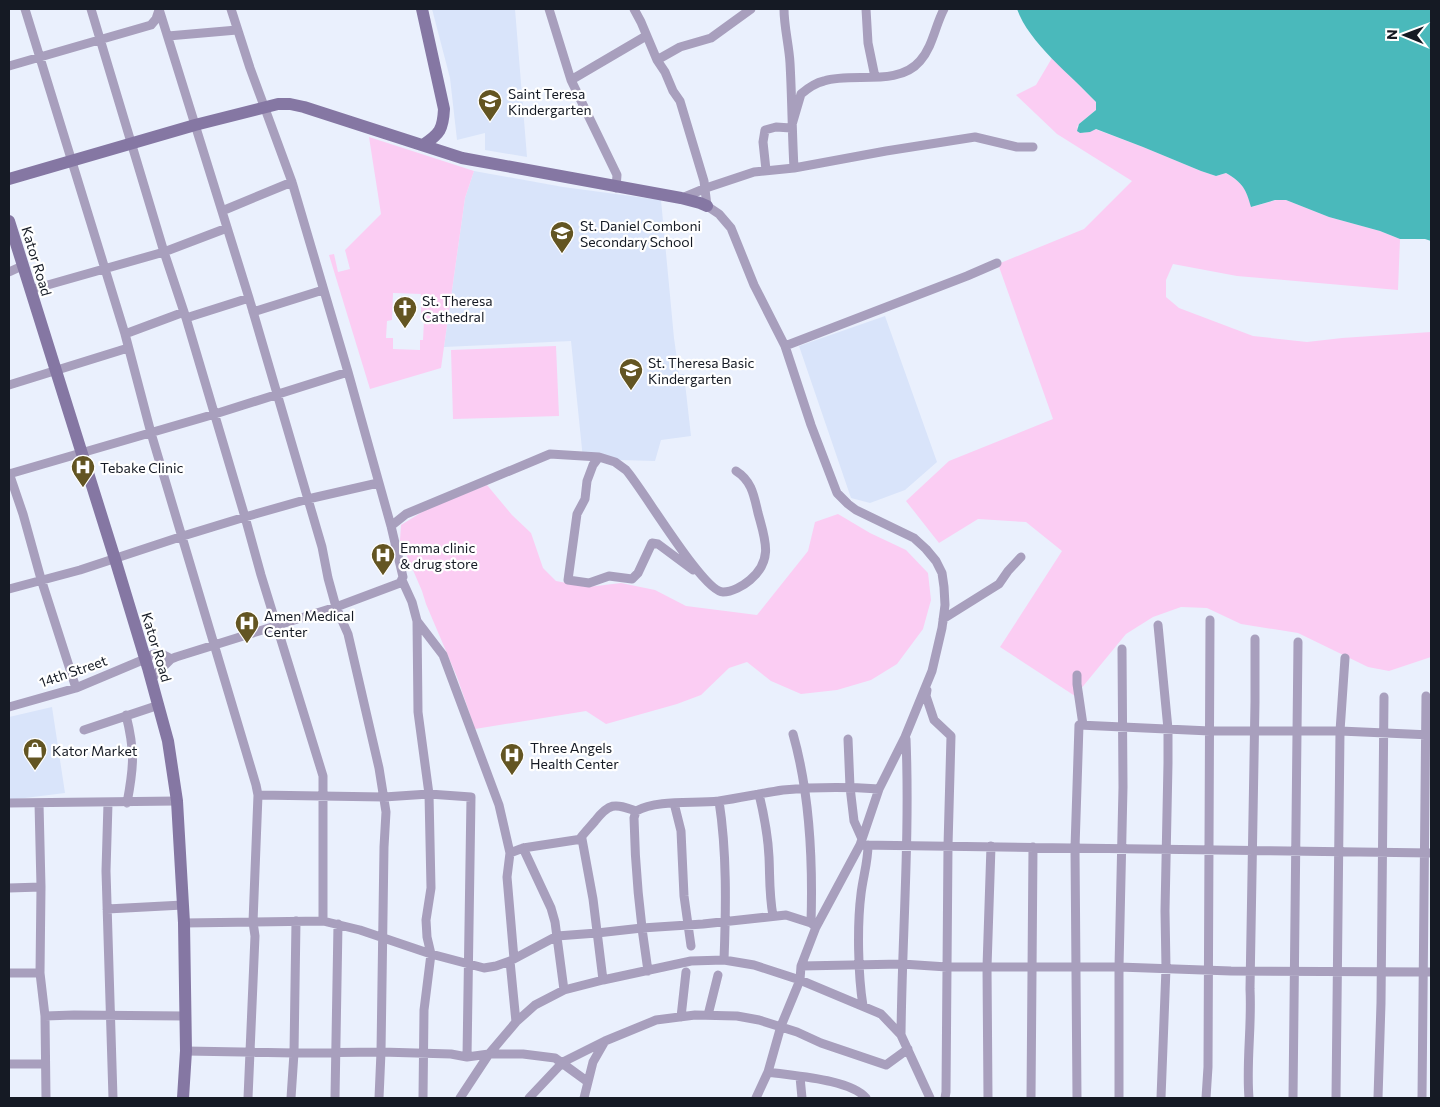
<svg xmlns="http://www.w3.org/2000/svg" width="1440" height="1107" viewBox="0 0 1440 1107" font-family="Commissioner,sans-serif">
  <rect width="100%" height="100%" fill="#eaf0fd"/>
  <path fill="#d9e4fa" d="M 432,9 L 515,9 L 527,157 L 485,150 L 485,133 L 457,140 L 450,78 Z
    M 474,171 L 563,187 L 661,200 L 674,338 L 679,374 L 684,374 L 691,436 L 661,440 L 655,461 L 583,459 L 571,341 L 444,347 L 465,198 Z
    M 885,316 L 937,462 L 905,490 L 870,503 L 851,498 L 799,346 Z
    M 52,707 L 65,793 L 9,800 L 9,717 Z"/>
  <path fill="#fbcdf3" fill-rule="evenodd" d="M 1052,58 L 1096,102 L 1096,110 L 1079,124 L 1077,127 L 1084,133 L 1095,129 L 1143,147 L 1201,171 L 1216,176 L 1226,173 C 1243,183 1246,189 1252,207 L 1276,200 L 1286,200 L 1329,217 L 1380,231 L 1400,239 L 1398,290 L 1237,276 L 1173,264 L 1166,280 L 1166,297 L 1179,308 L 1253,336 L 1307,342 L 1342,338 L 1431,332 L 1431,657 L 1389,671 L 1368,667 L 1298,633 L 1241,624 L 1207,608 L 1181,607 L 1153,617 L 1126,634 L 1075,696 L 1000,647 L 1062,551 L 1026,522 L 978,519 L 939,543 L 906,501 L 949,461 L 1053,419 L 998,264 L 1084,229 L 1132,181 L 1057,134 L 1016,95 L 1036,85 Z
    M 369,137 L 474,171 L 465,198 L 441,368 L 370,389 L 329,255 L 334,254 L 338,272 L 350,269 L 345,250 L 381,214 ZM 393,293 L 421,294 L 421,320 L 424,321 L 423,340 L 420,340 L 420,350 L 393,349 L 393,338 L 386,338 L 387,321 L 392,320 Z
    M 556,346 L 559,416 L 453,419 L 451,350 Z
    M 487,485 L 512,515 L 531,533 L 543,568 L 556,581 L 588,587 L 621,583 L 655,590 L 686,606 L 757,615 L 808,551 L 815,522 L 838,514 L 870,533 L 906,550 L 928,573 L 931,600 L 923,629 L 897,664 L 871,680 L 837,690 L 801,694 L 771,681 L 747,662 L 729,668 L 701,695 L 677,704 L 606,724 L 586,711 L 475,729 L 457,677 L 426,604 L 422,591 L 400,540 L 401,525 L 427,509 Z"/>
  <path fill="#4ab9bb" d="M 1017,9 L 1431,9 L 1431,241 L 1425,239 L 1400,239 L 1380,231 L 1329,217 L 1286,200 L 1275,200 L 1251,207 C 1246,189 1243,183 1226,173 L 1216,176 L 1201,171 L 1143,147 L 1096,129 L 1090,132 L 1080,133 L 1077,131 L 1079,124 L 1096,110 L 1096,102 C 1071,75 1029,43 1017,9 Z"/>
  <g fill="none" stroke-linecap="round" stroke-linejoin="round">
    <path stroke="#a89fbd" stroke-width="9" d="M 25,9 L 125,334 L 151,433 L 256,785 L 258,795 L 253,922 L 255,936 L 248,1098
      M 91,9 L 164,252 L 186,318 L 245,517 L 261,575 L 323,776 L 323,921
      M 159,9 L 249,298 L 322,547 L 328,578 L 336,607 L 348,634 L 379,768 L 386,812 L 384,847 L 381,1052 L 379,1098
      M 549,9 L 571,80 L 617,175 L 616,188
      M 634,9 L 641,22 L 657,60 L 665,72 L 673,91 L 680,101 L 704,181 L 707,206 L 719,214 L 731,228 L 754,285 L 785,346 L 811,425 L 837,493 L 848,504 L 856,510 L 914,538 L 926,549 L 936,561 L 942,573 L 944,587 L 945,605 L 942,628 L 932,671 L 905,737 L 879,789 L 860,845 L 816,927 L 801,966 L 800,980 L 781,1026 L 768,1072 L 756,1098
      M 784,9 C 784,27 789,45 790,63 C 792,98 792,133 794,168
      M 866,9 L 868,43 L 875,77
      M 168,36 L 237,30
      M 657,60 L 680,47 L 711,38 L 751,9
      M 9,66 L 151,25 L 156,19 L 159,10
      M 571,80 L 646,36
      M 766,170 L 763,142 L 765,130 L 776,127 L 791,128 L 801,94 C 808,88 815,83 824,81 C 853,72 898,87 920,61 C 933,46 935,26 944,9
      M 682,198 L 706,188 L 754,172 L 794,168 L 886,151 L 975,137 L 1017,147 L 1033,147
      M 222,211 L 292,182
      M 9,272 L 22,266
      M 30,290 L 164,252 L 227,228
      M 253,312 L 323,290
      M 186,318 L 249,298
      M 125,334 L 184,312
      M 785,346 L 967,276 L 997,263
      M 9,385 L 128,348
      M 599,457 L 593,465 L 587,481 L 585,499 L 577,514 L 568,580 L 589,583 L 609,576 L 632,579 L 638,573 L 652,543 L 658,544 L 693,570
      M 9,473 L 23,514 L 41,579 L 76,688
      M 9,474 L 215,414 L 348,372
      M 391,526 L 406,514 L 550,454 L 599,457 L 615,462 L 626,470 C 643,489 703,592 723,592 C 732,592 743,586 750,580 C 774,560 765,539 758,513 C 754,496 752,481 736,471
      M 402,580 L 412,602 L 417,621 L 418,712 L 429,794 L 431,888 L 426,920 L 427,937 L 431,954 L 424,1010 L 423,1098
      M 9,589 L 80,570 L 183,536 L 245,517 L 308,499 L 378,483
      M 417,621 L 443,655 L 499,805 L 510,853 L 507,877 L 514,959
      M 943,622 L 943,619 L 999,584 L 1008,571 L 1021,557
      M 1158,625 L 1168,729 L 1168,763 L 1165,911 L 1166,968 L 1161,1098
      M 1077,675 L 1077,684 L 1083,725
      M 151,679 L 171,659 L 176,657 L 336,607 L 400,583 L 403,577 L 391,526 L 348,372 L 292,182 L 250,68 L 231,9
      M 927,690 L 926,696 L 934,720 L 951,736 L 948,846 L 946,1092 L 945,1098
      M 9,707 L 76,688 L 145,659 C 156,651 161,652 171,659
      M 126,715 C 135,751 134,766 127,803
      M 84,730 L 159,705
      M 793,734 C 810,794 813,860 811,923
      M 848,739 L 850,787 L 854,821 L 862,839
      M 759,794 C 764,815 768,835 769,857 C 770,878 769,894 773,916
      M 258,795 L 384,797 L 429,794 L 471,797 L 467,1057
      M 719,801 C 727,852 726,908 724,960
      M 9,803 L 177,801
      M 39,803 L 41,887 L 40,973 L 45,1016 L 46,1098
      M 108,803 L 106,871 L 113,1098
      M 674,803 L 681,831 L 684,896 L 691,946
      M 579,840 C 584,833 590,827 595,821 C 609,803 614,803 636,811
      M 860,845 L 1431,853
      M 523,848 L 582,839 L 593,899 L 603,980
      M 510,853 L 523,848 L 551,908 L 555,922 L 564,990
      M 9,888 L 41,887
      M 107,909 L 183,905
      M 184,923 L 323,921 L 360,930 L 431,954 L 484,968 L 496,966 L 510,961 L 557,936 L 597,933 L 642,928 L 703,924 L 786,915 L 811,923 L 816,927
      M 510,961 L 516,1022
      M 801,966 L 902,964 L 947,967 L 1119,967 L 1231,971 L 1431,972
      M 648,971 C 640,920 635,869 634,818 L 636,811 C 658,799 694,804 719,801 C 740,798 762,793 783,790 C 815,787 847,787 879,789
      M 9,973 L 40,973
      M 863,1006 C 858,975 857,925 861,894 C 863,877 868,862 868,845
      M 708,1015 L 718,975
      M 45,1016 L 74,1015 L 185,1016
      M 681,1017 L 686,972
      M 901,1035 C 902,937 910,838 906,739
      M 186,1051 L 294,1053 L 381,1052 L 451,1054 L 467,1057 L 489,1054 L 523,1054 L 555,1058 L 588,1082
      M 9,1064 L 45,1064
      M 768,1072 C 793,1076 850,1079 866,1098
      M 800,1077 L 802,1098
      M 291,1098 L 294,1053 L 296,921
      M 335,1098 L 338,924
      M 460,1098 L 489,1054 L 516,1022 L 535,1005 L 564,990 L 603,980 L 691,961 L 724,960 L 754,965 L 800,980 L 881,1014 L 901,1035 L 930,1098
      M 529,1098 L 563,1062 L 605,1041
      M 584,1098 L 593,1062 L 605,1041 L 656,1020 L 695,1015 L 737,1016 L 759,1020 L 797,1032 L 821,1043 L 886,1065 L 908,1049
      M 988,1098 L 987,967 L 991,846
      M 1031,1098 L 1033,847
      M 1077,1098 L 1075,848 L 1079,725 L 1210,731 L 1340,731 L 1431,735
      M 1119,1098 L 1119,967 L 1123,787 L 1122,649
      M 1206,1098 L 1208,1067 L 1210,620
      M 1249,1098 C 1246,1062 1252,1026 1250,989 L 1255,702 L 1255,639
      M 1293,1098 L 1298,642
      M 1336,1098 L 1340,731 L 1345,658
      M 1378,1098 L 1381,1003 L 1384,697
      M 1422,1098 L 1426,696"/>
    <path stroke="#8577a3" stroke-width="12" d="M 422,9 L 444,109 C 443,129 440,134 423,145
      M 9,179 L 195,125 L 278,104 L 290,104 L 304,107 L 462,158 L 681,198 L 700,203 L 707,206
      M 9,221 L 115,559 L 148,668 L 168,741 L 177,801 L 184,923 L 186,1051 L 183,1098"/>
  </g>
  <defs>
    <g id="school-pin" transform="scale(1.25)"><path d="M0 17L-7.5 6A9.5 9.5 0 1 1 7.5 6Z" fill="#635522" stroke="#fff"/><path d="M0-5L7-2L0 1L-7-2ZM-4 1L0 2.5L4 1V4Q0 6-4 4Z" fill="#fff"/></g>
    <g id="church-pin" transform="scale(1.25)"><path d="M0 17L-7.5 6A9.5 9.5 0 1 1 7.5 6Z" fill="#635522" stroke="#fff"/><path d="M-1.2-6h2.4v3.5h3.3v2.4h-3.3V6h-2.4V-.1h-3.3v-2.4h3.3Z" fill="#fff"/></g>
    <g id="hospital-pin" transform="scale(1.25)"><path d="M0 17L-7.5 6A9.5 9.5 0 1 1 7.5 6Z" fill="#635522" stroke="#fff"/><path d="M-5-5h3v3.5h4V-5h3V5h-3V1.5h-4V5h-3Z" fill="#fff"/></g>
    <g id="shop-pin" transform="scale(1.25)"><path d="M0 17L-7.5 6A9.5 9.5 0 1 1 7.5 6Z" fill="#635522" stroke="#fff"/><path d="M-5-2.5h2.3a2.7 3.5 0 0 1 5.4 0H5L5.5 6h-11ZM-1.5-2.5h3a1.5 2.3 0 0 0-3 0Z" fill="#fff"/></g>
  </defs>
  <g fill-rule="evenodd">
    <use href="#school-pin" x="490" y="101"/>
    <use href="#school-pin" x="562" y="233"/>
    <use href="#church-pin" x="405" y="308"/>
    <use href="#school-pin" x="631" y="370"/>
    <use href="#hospital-pin" x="83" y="467"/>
    <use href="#hospital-pin" x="383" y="555"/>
    <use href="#hospital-pin" x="247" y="623"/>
    <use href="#shop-pin" x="35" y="750"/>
    <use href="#hospital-pin" x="512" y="755"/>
  </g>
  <g text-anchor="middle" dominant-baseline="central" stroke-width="4.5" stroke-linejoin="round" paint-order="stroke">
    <g font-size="14" fill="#151a24" stroke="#fff" text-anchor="start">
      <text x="508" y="93">Saint Teresa<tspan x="508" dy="16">Kindergarten</tspan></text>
      <text x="580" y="225">St. Daniel Comboni<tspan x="580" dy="16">Secondary School</tspan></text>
      <text x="422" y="300">St. Theresa<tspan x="422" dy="16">Cathedral</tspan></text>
      <text x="648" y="362">St. Theresa Basic<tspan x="648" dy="16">Kindergarten</tspan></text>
      <text x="100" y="467">Tebake Clinic</text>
      <text x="400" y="547">Emma clinic<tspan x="400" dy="16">&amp; drug store</tspan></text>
      <text x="264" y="615">Amen Medical<tspan x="264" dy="16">Center</tspan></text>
      <text x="530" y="747">Three Angels<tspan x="530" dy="16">Health Center</tspan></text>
      <text x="52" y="750">Kator Market</text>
    </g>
    <g font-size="14" fill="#151a24" stroke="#fff">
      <text transform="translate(37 261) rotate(73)">Kator Road</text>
      <text transform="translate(157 647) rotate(73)">Kator Road</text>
      <text transform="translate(73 671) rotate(-19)">14th Street</text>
    </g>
  </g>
  <rect width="1440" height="1107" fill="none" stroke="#151a24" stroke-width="20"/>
  <g transform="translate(1405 35) rotate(271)" stroke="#ffffff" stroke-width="4" paint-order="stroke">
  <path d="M0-4L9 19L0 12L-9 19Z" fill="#151a24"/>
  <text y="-8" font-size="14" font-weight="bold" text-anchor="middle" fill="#151a24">N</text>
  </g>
</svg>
